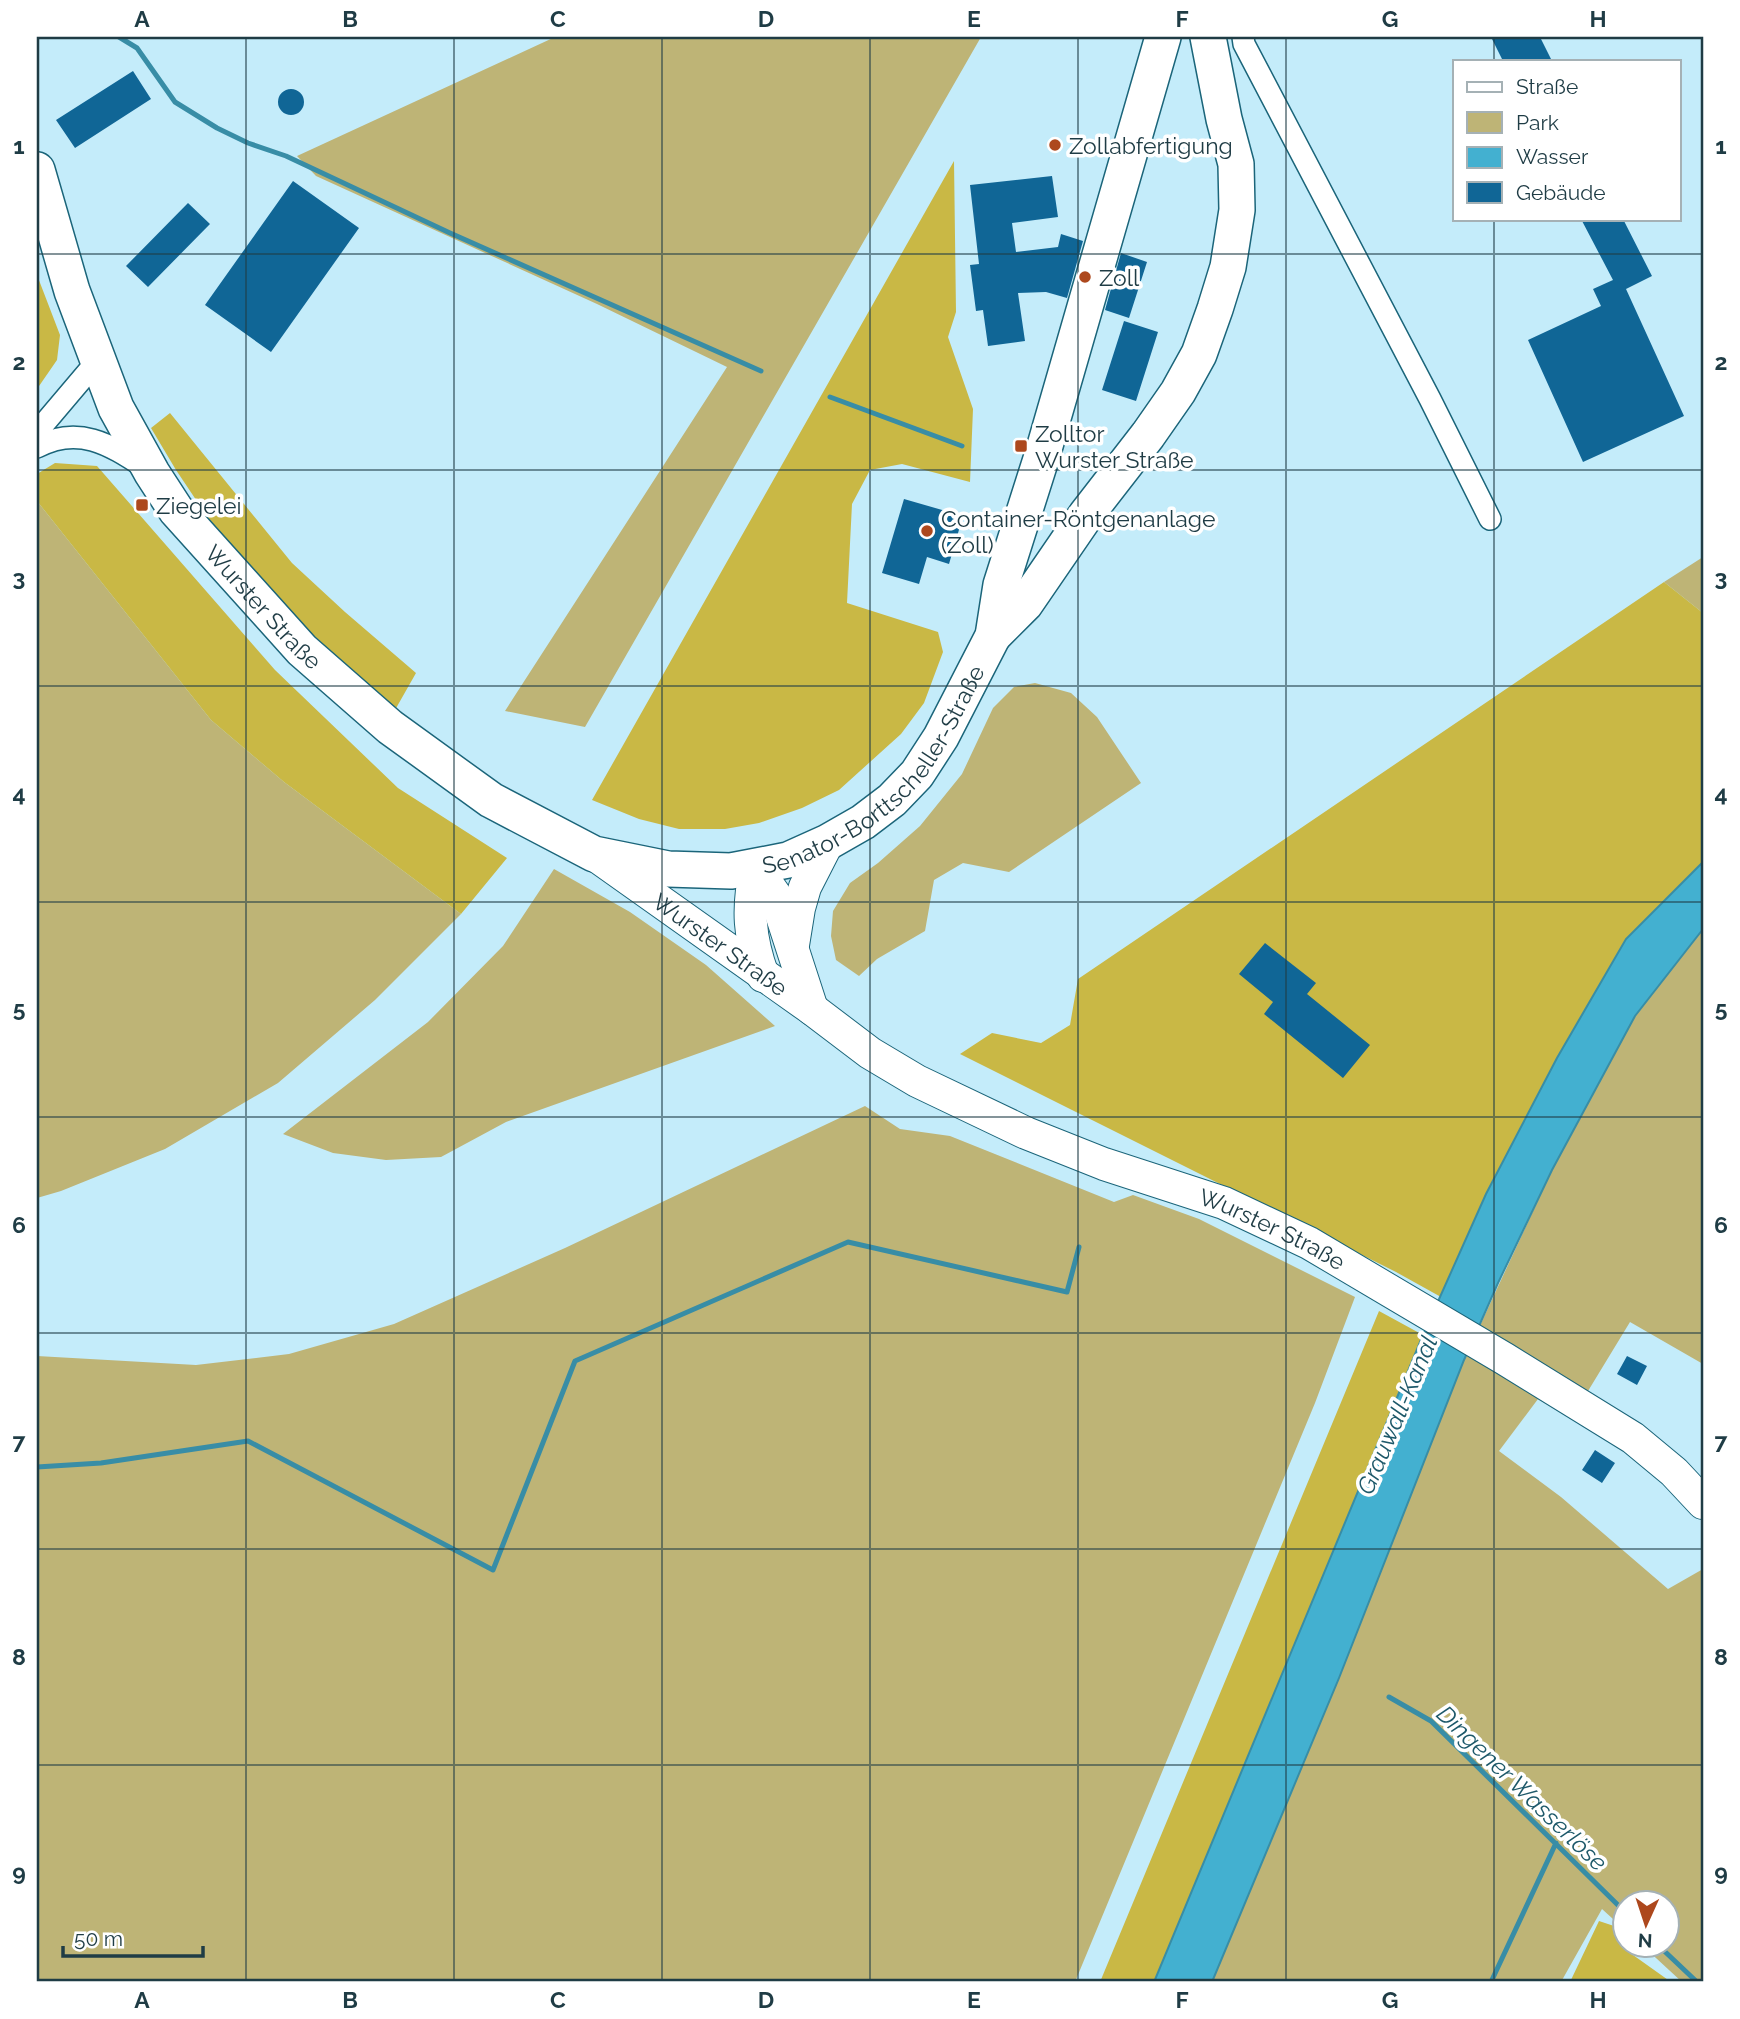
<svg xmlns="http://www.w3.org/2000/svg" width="1740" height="2019" viewBox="0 0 1740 2019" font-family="Raleway,sans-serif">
  <rect width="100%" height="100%" fill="#c4ecfa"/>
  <path fill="#beb476" d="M 555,37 L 981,37 L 585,727 L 505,711 L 727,367 L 597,304 L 316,176 L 297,156 Z
    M 37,501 L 211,720 L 284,782 L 461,914 L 375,1000 L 278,1083 L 165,1149 L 61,1191 L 37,1198 Z
    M 1703,557 L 1703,613 L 1664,582 Z
    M 1035,683 L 1071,693 L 1097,717 L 1141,783 L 1009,872 L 963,863 L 934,880 L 925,931 L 877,959 L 859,976 L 836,960 L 831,936 L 833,911 L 850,883 L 878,863 L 920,826 L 962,774 L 993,708 L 1014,687 Z
    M 554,869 L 630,912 L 706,965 L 775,1026 L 506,1122 L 441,1157 L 386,1160 L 333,1153 L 283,1134 L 428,1022 L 503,946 Z
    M 1703,929 L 1703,1364 L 1630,1322 L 1571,1419 L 1538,1399 L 1499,1451 L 1561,1497 L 1668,1589 L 1703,1569 L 1703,1982 L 1682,1982 L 1643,1946 L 1666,1946 L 1666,1904 L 1624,1904 L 1624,1929 L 1602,1909 L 1561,1982 L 1211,1982 L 1464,1360 L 1552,1170 L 1635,1016 Z
    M 865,1106 L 900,1129 L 950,1136 L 1114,1202 L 1133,1195 L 1199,1219 L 1355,1297 L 1315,1403 L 1075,1982 L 37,1982 L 37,1356 L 196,1365 L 289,1354 L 394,1324 L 565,1248 Z"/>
  <path fill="#c9b845" d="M 954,161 L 956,312 L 948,337 L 973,409 L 970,482 L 902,464 L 870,470 L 852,504 L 847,603 L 938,632 L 943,652 L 924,703 L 901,734 L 839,790 L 802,808 L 759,823 L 725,829 L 679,829 L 639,819 L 592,800 Z
    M 37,275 L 60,335 L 57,360 L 37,389 Z
    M 170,413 L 292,563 L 345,612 L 416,673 L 395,710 L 312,634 L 298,628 L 237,561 L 176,470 L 151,428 Z
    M 55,463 L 97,466 L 275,670 L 398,788 L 507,858 L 461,914 L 284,782 L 211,720 L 37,501 L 37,474 Z
    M 1664,582 L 1703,613 L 1703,862 L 1626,939 L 1557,1058 L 1486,1194 L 1441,1297 L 1396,1272 L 960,1054 L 992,1033 L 1041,1043 L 1070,1025 L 1078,979 Z
    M 1379,1311 L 1423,1335 L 1154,1982 L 1100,1982 Z
    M 1599,1921 L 1617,1927 L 1624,1940 L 1624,1946 L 1628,1946 L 1633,1955 L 1671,1982 L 1570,1982 Z"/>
  <path fill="#43b0d0" stroke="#388da6" stroke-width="2" d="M 1703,862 L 1703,929 L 1635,1016 L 1552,1170 L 1498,1283 L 1464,1360 L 1339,1678 L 1212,1982 L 1154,1982 L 1423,1335 L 1486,1194 L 1557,1058 L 1626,939 Z"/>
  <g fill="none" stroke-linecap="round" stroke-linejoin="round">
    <path stroke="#388da6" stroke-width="5" d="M 119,37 L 137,48 L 175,102 L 217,128 L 248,143 L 286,156 L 450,233 L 761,371
      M 830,397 L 962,446
      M 37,1467 L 101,1463 L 248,1441 L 493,1570 L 575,1361 L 848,1242 L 1067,1292 L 1079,1247
      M 1389,1697 L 1431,1721 L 1624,1911
      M 1659,1946 L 1697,1982
      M 1491,1982 L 1556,1843"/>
  </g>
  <path fill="#106696" d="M 1491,37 L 1540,37 L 1552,61 L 1503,61 Z
    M 133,71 L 151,99 L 75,148 L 56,120 Z
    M278 102a13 13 0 1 1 26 0a13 13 0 1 1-26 0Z
    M 1052,176 L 1058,217 L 1012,223 L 1016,252 L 1058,247 L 1061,234 L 1083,241 L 1067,298 L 1046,292 L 1018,293 L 1025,341 L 988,346 L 983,310 L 976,311 L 970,265 L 979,264 L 970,185 Z
    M 293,181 L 359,228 L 271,352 L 205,305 Z
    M 188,203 L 210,224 L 148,287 L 126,266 Z
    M 1581,219 L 1623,219 L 1652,276 L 1626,289 L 1684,416 L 1583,462 L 1528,340 L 1601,306 L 1593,289 L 1613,280 Z
    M 1121,253 L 1147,262 L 1129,318 L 1105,310 Z
    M 1124,321 L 1158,332 L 1136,401 L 1102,390 Z
    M 904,499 L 963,516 L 949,564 L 927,557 L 919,584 L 882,573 Z
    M 1265,943 L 1316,983 L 1307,994 L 1370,1045 L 1343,1078 L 1264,1014 L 1273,1002 L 1239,974 Z
    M 1627,1356 L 1647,1366 L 1637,1385 L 1617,1374 Z
    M 1595,1450 L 1615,1463 L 1602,1483 L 1582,1470 Z"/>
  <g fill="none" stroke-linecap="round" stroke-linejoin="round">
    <g stroke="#1b657a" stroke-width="24">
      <path id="street" d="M 1243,37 L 1244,44 L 1430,399 L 1490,519
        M 37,432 L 98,360
        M 37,447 C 78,425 109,444 144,467"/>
    </g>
    <g stroke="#1b657a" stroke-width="34">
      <g id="secondary">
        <path id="s1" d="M 595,855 L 812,1009 L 870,1053 L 917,1081 L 1026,1133 L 1104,1164 L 1224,1203 L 1309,1243 L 1505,1359 L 1633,1438 L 1674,1472 L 1703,1503"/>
        <path d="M 756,868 L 775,895 L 812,1009"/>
        <path d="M 756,868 C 747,908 749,937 763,976"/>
        <path d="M 793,945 L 799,908 L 805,887 L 828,842"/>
      </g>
    </g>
    <g stroke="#1b657a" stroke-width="38">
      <g id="primary">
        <path id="s2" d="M 37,170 L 72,291 L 116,408 L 152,473 L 176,510 L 302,650 L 390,727 L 491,800 L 594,854 L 668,869 L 731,871 L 788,860 L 828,842 L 863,822 L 892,800 L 917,774 L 941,737 L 993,636 L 1001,585 L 1042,456 L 1163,37"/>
        <path d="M 993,636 L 1025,604 L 1086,515 L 1148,435 L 1178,392 L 1199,354 L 1215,309 L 1228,267 L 1237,210 L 1236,164 L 1224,119 L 1208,37"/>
      </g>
    </g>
    <use href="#street" stroke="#fff" stroke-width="21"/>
    <use href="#secondary" stroke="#fff" stroke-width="32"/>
    <use href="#primary" stroke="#fff" stroke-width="35"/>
  </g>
  <path fill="none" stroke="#1f3c45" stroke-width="2" stroke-opacity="0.55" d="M 246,37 L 246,1982M 454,37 L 454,1982M 662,37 L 662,1982M 870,37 L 870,1982M 1078,37 L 1078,1982M 1286,37 L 1286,1982M 1494,37 L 1494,61M 1494,219 L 1494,1982M 37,254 L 1703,254M 37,470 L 1703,470M 37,686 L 1703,686M 37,902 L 1703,902M 37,1117 L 1703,1117M 37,1333 L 1703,1333M 37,1549 L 1703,1549M 37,1765 L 1703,1765"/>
  <g fill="#ad481d" stroke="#fff" stroke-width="2.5">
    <circle cx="1055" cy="145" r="7"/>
    <circle cx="1085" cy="277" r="7"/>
    <rect x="1014" y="439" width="14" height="14" rx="3.5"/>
    <rect x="135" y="498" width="14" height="14" rx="3.5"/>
    <circle cx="927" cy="531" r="7"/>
  </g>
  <g text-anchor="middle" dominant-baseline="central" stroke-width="7" stroke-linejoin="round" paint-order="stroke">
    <g font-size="23" fill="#1f3c45" stroke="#fff" text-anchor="start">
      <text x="1069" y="145">Zollabfertigung</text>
      <text x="1099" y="277">Zoll</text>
      <text x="1035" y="433">Zolltor<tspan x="1035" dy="26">Wurster Straße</tspan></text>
      <text x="156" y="505">Ziegelei</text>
      <text x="941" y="518">Container-Röntgenanlage<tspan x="941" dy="26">(Zoll)</tspan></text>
    </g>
    <g font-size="23" fill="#1f3c45" stroke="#fff">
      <text stroke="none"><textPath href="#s2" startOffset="500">Wurster Straße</textPath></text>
      <text stroke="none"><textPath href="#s2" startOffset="1239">Senator-Borttscheller-Straße</textPath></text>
      <text stroke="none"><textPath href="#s1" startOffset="154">Wurster Straße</textPath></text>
      <text stroke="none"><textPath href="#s1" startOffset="779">Wurster Straße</textPath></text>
    </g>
    <g font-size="24" font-style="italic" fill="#1e596a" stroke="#fff">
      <text transform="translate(1397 1415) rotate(-67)">Grauwall-Kanal</text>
      <text transform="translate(1522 1788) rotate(44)">Dingener Wasserlöse</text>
    </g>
  </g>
  <rect width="1740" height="2019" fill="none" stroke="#ffffff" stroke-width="77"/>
  <rect x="1453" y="60" width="228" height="161" fill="#ffffff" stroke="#a5b1b5" stroke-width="2"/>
  <rect x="1467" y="82" width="35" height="10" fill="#ffffff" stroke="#a5b1b5" stroke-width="2"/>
  <text x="1516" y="94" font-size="21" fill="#1f3c45">Straße</text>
  <rect x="1467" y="112" width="35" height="21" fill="#beb476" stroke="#a5b1b5" stroke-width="2"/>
  <text x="1516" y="130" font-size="21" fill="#1f3c45">Park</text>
  <rect x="1467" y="147" width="35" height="21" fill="#43b0d0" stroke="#a5b1b5" stroke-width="2"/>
  <text x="1516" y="164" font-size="21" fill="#1f3c45">Wasser</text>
  <rect x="1467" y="182" width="35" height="21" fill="#106696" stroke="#a5b1b5" stroke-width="2"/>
  <text x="1516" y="200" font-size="21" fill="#1f3c45">Gebäude</text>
  <g transform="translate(1646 1924) rotate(183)"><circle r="33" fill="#ffffff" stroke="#a5b1b5" stroke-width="2"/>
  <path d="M0-5L12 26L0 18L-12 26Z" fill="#ad481d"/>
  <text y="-10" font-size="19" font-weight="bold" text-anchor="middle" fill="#1f3c45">N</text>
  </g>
  <path d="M63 1946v10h140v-10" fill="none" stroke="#1f3c45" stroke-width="3.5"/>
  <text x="74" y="1946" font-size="21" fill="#1f3c45" stroke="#ffffff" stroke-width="5" paint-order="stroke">50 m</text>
  <rect x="38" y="38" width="1664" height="1942" fill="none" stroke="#1f3c45" stroke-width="2.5"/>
  <g font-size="23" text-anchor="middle" font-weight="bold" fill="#1f3c45">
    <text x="142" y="27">A</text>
    <text x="350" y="27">B</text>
    <text x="558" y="27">C</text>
    <text x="766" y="27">D</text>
    <text x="974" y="27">E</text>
    <text x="1182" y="27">F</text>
    <text x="1390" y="27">G</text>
    <text x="1598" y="27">H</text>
    <text x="19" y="154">1</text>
    <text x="1721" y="154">1</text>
    <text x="19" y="370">2</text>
    <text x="1721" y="370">2</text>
    <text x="19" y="586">3</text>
    <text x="1721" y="586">3</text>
    <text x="19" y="802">4</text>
    <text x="1721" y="802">4</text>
    <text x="19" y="1017">5</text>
    <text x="1721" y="1017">5</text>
    <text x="19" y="1233">6</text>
    <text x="1721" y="1233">6</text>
    <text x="19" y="1449">7</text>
    <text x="1721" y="1449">7</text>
    <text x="19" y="1665">8</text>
    <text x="1721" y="1665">8</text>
    <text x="19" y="1881">9</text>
    <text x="1721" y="1881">9</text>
    <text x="142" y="2008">A</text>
    <text x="350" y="2008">B</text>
    <text x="558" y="2008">C</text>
    <text x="766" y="2008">D</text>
    <text x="974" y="2008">E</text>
    <text x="1182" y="2008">F</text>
    <text x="1390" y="2008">G</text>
    <text x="1598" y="2008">H</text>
  </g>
</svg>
